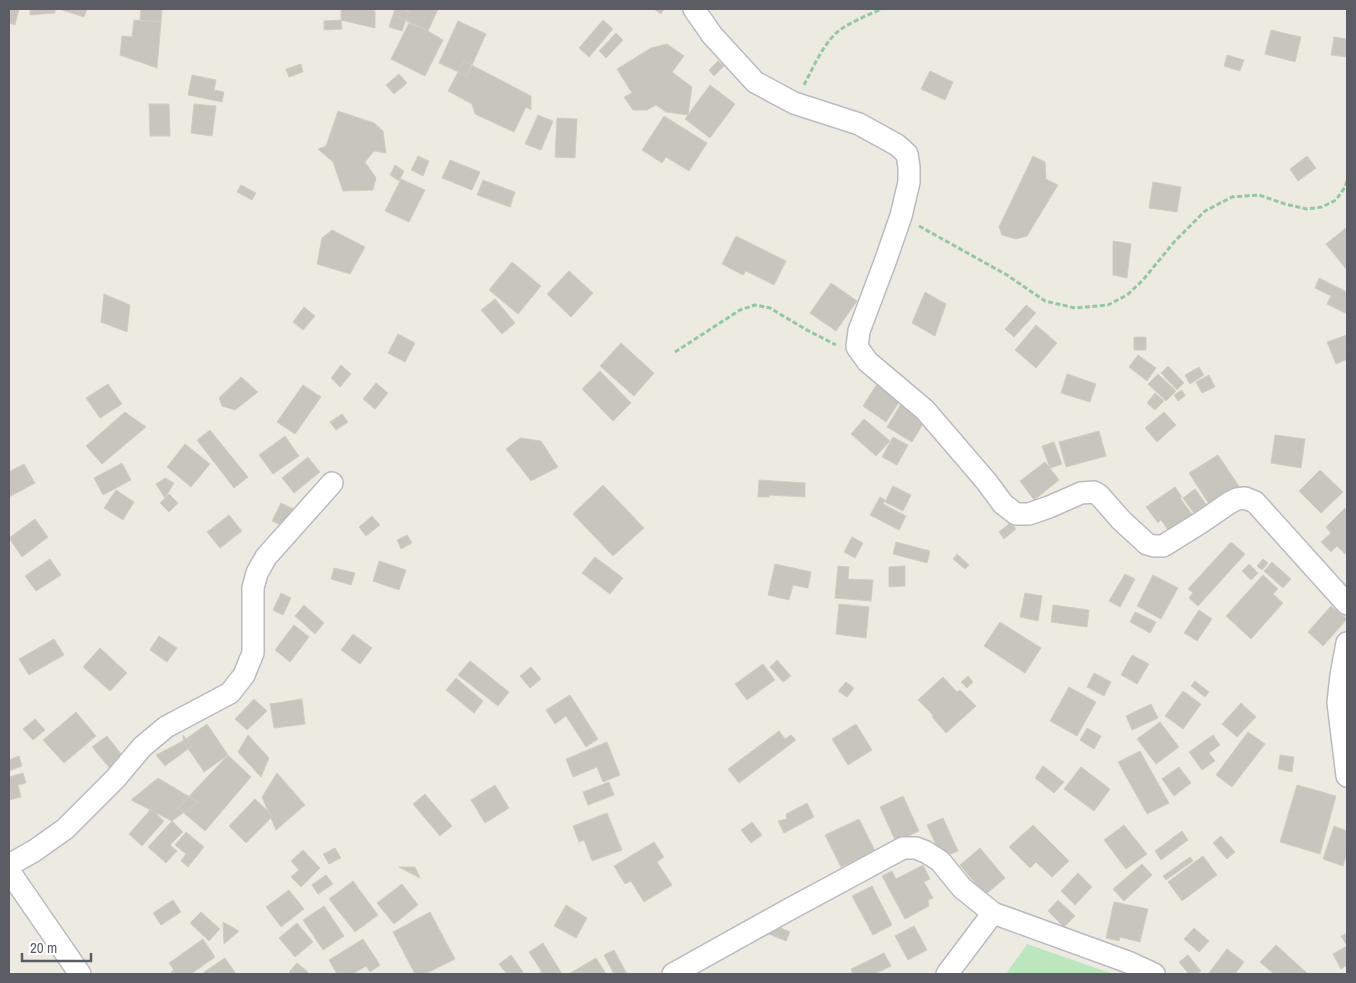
<svg xmlns="http://www.w3.org/2000/svg" width="1356" height="983" viewBox="0 0 1356 983" font-family="'Archivo Narrow',sans-serif">
  <rect width="100%" height="100%" fill="#edebe1"/>
  <path fill="#bce6be" d="M 1027,944 L 1113,974 L 1006,974 Z"/>
  <path fill="#c8c5be" stroke="#d2cdbf" d="M 9,9 L 19,9 L 15,25 L 9,23 Z
    M 30,9 L 55,9 L 55,13 L 30,15 Z
    M 59,9 L 87,9 L 84,17 Z
    M 141,9 L 162,9 L 161,22 L 140,20 Z
    M 341,9 L 371,9 L 375,11 L 375,28 L 341,20 Z
    M 395,9 L 401,9 L 409,11 L 402,31 L 389,27 Z
    M 399,9 L 438,9 L 428,31 L 396,16 Z
    M 654,9 L 664,9 L 661,14 Z
    M 134,20 L 161,22 L 157,68 L 120,55 L 122,36 L 132,37 Z
    M 341,20 L 342,29 L 324,30 L 324,21 Z
    M 603,20 L 613,29 L 589,57 L 579,48 Z
    M 458,21 L 486,34 L 467,76 L 439,63 Z
    M 409,23 L 428,31 L 443,40 L 425,76 L 391,59 Z
    M 1271,30 L 1301,37 L 1295,62 L 1265,54 Z
    M 616,33 L 623,40 L 606,58 L 599,51 Z
    M 1334,37 L 1347,39 L 1347,57 L 1331,55 Z
    M 667,44 L 684,56 L 672,72 L 692,87 L 688,115 L 666,112 L 656,105 L 647,110 L 633,110 L 624,97 L 632,93 L 617,69 L 651,48 Z
    M 1227,55 L 1244,60 L 1240,71 L 1224,66 Z
    M 464,61 L 531,96 L 531,110 L 526,107 L 514,132 L 475,114 L 472,104 L 448,91 Z
    M 718,61 L 724,66 L 714,76 L 709,70 Z
    M 301,64 L 303,72 L 289,77 L 286,69 Z
    M 930,71 L 953,82 L 945,100 L 921,89 Z
    M 399,74 L 407,83 L 394,94 L 386,85 Z
    M 192,75 L 216,80 L 214,90 L 224,92 L 222,102 L 188,95 Z
    M 710,85 L 735,104 L 710,138 L 685,119 Z
    M 149,104 L 169,104 L 170,136 L 150,136 Z
    M 194,104 L 216,106 L 212,136 L 191,133 Z
    M 338,111 L 374,123 L 383,131 L 386,153 L 374,151 L 365,162 L 376,178 L 373,190 L 343,191 L 333,162 L 318,149 L 326,146 Z
    M 538,115 L 553,121 L 541,150 L 525,144 Z
    M 664,116 L 707,143 L 689,171 L 666,157 L 662,163 L 642,150 Z
    M 557,118 L 577,119 L 575,158 L 555,157 Z
    M 418,156 L 429,161 L 423,176 L 411,170 Z
    M 1033,156 L 1045,162 L 1046,179 L 1058,185 L 1027,236 L 1016,239 L 1002,235 L 999,227 Z
    M 1307,156 L 1316,168 L 1298,181 L 1290,169 Z
    M 450,160 L 480,172 L 472,190 L 442,178 Z
    M 395,165 L 404,171 L 399,181 L 390,175 Z
    M 401,179 L 425,190 L 409,222 L 385,211 Z
    M 483,180 L 515,192 L 510,207 L 477,195 Z
    M 1153,182 L 1181,187 L 1177,212 L 1149,208 Z
    M 241,185 L 256,193 L 252,200 L 237,192 Z
    M 1347,227 L 1347,268 L 1346,269 L 1326,244 Z
    M 332,230 L 365,247 L 350,274 L 317,264 L 322,238 Z
    M 736,236 L 786,261 L 774,285 L 746,271 L 743,275 L 722,264 Z
    M 1113,241 L 1131,244 L 1127,278 L 1113,275 Z
    M 512,262 L 541,286 L 518,314 L 489,290 Z
    M 569,271 L 593,293 L 571,317 L 547,294 Z
    M 1319,278 L 1347,292 L 1347,314 L 1327,304 L 1331,296 L 1315,288 Z
    M 831,283 L 857,301 L 836,331 L 810,313 Z
    M 925,292 L 946,304 L 935,336 L 912,323 Z
    M 104,294 L 130,305 L 127,332 L 101,322 Z
    M 495,299 L 515,323 L 502,334 L 481,310 Z
    M 1026,305 L 1036,313 L 1014,337 L 1005,329 Z
    M 304,307 L 315,316 L 303,330 L 293,322 Z
    M 1036,325 L 1057,343 L 1036,368 L 1015,350 Z
    M 398,334 L 415,343 L 405,362 L 388,353 Z
    M 1347,335 L 1347,359 L 1336,364 L 1327,342 Z
    M 1134,337 L 1146,337 L 1146,350 L 1134,350 Z
    M 621,343 L 654,373 L 634,396 L 600,366 Z
    M 1138,355 L 1156,368 L 1147,381 L 1129,367 Z
    M 341,365 L 351,374 L 340,387 L 331,378 Z
    M 1168,366 L 1184,383 L 1177,390 L 1161,373 Z
    M 1199,367 L 1204,375 L 1190,384 L 1185,375 Z
    M 600,371 L 631,403 L 613,421 L 582,389 Z
    M 1067,374 L 1096,384 L 1090,402 L 1061,393 Z
    M 1158,374 L 1176,391 L 1166,401 L 1148,384 Z
    M 1209,375 L 1215,387 L 1202,393 L 1196,382 Z
    M 241,377 L 258,392 L 235,410 L 222,406 L 219,398 Z
    M 376,383 L 388,393 L 375,409 L 363,399 Z
    M 108,384 L 122,404 L 100,418 L 86,398 Z
    M 877,384 L 901,399 L 886,422 L 863,406 Z
    M 303,385 L 321,397 L 295,434 L 277,422 Z
    M 1182,390 L 1185,396 L 1178,401 L 1174,395 Z
    M 1155,393 L 1164,401 L 1155,410 L 1147,403 Z
    M 901,404 L 926,419 L 912,442 L 887,427 Z
    M 125,412 L 146,427 L 102,464 L 86,446 Z
    M 1164,412 L 1176,425 L 1157,442 L 1145,428 Z
    M 342,414 L 348,422 L 336,430 L 330,422 Z
    M 864,419 L 890,441 L 876,456 L 851,434 Z
    M 210,430 L 248,477 L 234,488 L 197,440 Z
    M 1099,431 L 1106,456 L 1066,467 L 1059,442 Z
    M 1275,435 L 1305,439 L 1301,468 L 1271,463 Z
    M 285,436 L 299,456 L 273,474 L 259,455 Z
    M 893,437 L 908,445 L 897,465 L 882,457 Z
    M 520,438 L 541,441 L 558,467 L 531,481 L 506,449 Z
    M 1054,442 L 1062,464 L 1050,468 L 1042,446 Z
    M 185,444 L 210,464 L 191,487 L 167,467 Z
    M 1218,455 L 1240,488 L 1211,507 L 1189,473 Z
    M 308,457 L 320,472 L 294,493 L 282,478 Z
    M 1045,462 L 1059,480 L 1034,500 L 1020,481 Z
    M 122,463 L 131,480 L 103,495 L 94,478 Z
    M 24,464 L 35,483 L 9,497 L 9,472 Z
    M 1320,470 L 1343,492 L 1321,513 L 1299,491 Z
    M 165,478 L 174,483 L 165,498 L 156,484 Z
    M 759,480 L 805,483 L 805,497 L 769,495 L 769,497 L 758,497 Z
    M 603,485 L 644,528 L 613,556 L 573,514 Z
    M 893,486 L 911,495 L 903,511 L 885,502 Z
    M 1175,487 L 1182,497 L 1180,498 L 1194,517 L 1171,534 L 1161,520 L 1158,523 L 1146,507 Z
    M 1195,489 L 1209,508 L 1196,516 L 1183,498 Z
    M 116,490 L 134,502 L 123,520 L 104,508 Z
    M 169,494 L 178,503 L 169,512 L 160,503 Z
    M 880,497 L 885,500 L 883,504 L 906,516 L 899,530 L 870,515 Z
    M 281,503 L 310,517 L 301,534 L 272,521 Z
    M 1345,508 L 1347,511 L 1347,552 L 1345,554 L 1337,546 L 1331,552 L 1321,542 L 1331,533 L 1326,527 Z
    M 229,515 L 242,531 L 220,548 L 207,532 Z
    M 372,516 L 380,525 L 366,536 L 359,527 Z
    M 35,519 L 48,537 L 22,557 L 9,538 Z
    M 1011,522 L 1016,529 L 1004,539 L 999,532 Z
    M 407,535 L 412,543 L 401,549 L 397,540 Z
    M 852,537 L 863,543 L 855,558 L 844,552 Z
    M 896,542 L 930,551 L 927,563 L 893,554 Z
    M 1231,542 L 1245,554 L 1198,606 L 1189,598 L 1193,593 L 1188,589 Z
    M 957,554 L 969,565 L 965,569 L 953,559 Z
    M 595,557 L 623,578 L 610,594 L 582,573 Z
    M 50,559 L 61,575 L 36,591 L 25,576 Z
    M 1263,559 L 1268,563 L 1262,570 L 1257,566 Z
    M 379,561 L 406,570 L 399,590 L 373,581 Z
    M 1272,562 L 1291,579 L 1283,588 L 1264,571 Z
    M 775,564 L 811,572 L 808,588 L 793,585 L 789,600 L 768,595 Z
    M 1249,564 L 1258,573 L 1251,580 L 1242,571 Z
    M 838,566 L 849,567 L 848,579 L 873,580 L 871,601 L 835,598 Z
    M 905,566 L 905,586 L 889,587 L 889,567 Z
    M 334,568 L 355,573 L 351,585 L 331,579 Z
    M 1125,574 L 1135,579 L 1120,607 L 1109,601 Z
    M 1153,575 L 1178,588 L 1161,619 L 1137,606 Z
    M 1263,575 L 1278,589 L 1273,594 L 1283,603 L 1251,639 L 1226,616 Z
    M 281,593 L 291,598 L 283,615 L 273,610 Z
    M 1025,593 L 1042,596 L 1038,621 L 1020,617 Z
    M 839,604 L 869,607 L 866,638 L 836,634 Z
    M 304,605 L 324,623 L 315,634 L 295,616 Z
    M 1053,605 L 1089,610 L 1087,627 L 1051,622 Z
    M 1331,606 L 1347,619 L 1323,646 L 1308,632 Z
    M 1199,610 L 1212,619 L 1197,641 L 1184,633 Z
    M 1135,612 L 1156,622 L 1150,633 L 1130,622 Z
    M 1000,622 L 1041,648 L 1025,673 L 984,646 Z
    M 294,625 L 309,637 L 290,662 L 275,650 Z
    M 353,634 L 372,648 L 360,664 L 341,650 Z
    M 159,636 L 177,648 L 167,662 L 150,650 Z
    M 54,639 L 64,655 L 29,675 L 19,659 Z
    M 100,648 L 127,673 L 110,691 L 83,667 Z
    M 1132,655 L 1149,664 L 1137,684 L 1121,675 Z
    M 777,660 L 791,676 L 783,682 L 770,667 Z
    M 470,661 L 509,692 L 498,706 L 458,675 Z
    M 763,664 L 775,680 L 747,700 L 735,684 Z
    M 531,667 L 541,679 L 530,688 L 520,676 Z
    M 1094,673 L 1111,682 L 1104,696 L 1087,687 Z
    M 968,676 L 973,682 L 967,688 L 961,682 Z
    M 943,677 L 957,692 L 960,690 L 976,706 L 946,733 L 932,717 L 933,715 L 918,700 Z
    M 456,678 L 483,701 L 474,713 L 446,690 Z
    M 1195,681 L 1209,692 L 1205,697 L 1191,686 Z
    M 846,682 L 854,688 L 847,697 L 838,691 Z
    M 1069,687 L 1096,702 L 1077,736 L 1050,721 Z
    M 1183,691 L 1201,704 L 1183,729 L 1165,716 Z
    M 570,695 L 598,739 L 586,747 L 566,716 L 555,724 L 546,710 Z
    M 254,699 L 267,711 L 247,730 L 235,719 Z
    M 302,699 L 305,724 L 274,728 L 270,704 Z
    M 1241,703 L 1256,717 L 1237,737 L 1222,724 Z
    M 1151,704 L 1158,718 L 1132,730 L 1126,716 Z
    M 76,712 L 96,736 L 64,763 L 43,740 Z
    M 35,719 L 45,730 L 33,740 L 23,729 Z
    M 1160,722 L 1179,747 L 1156,764 L 1137,739 Z
    M 207,724 L 228,755 L 204,772 L 183,741 Z
    M 856,724 L 872,750 L 848,765 L 832,739 Z
    M 1087,728 L 1101,736 L 1094,749 L 1080,740 Z
    M 779,731 L 785,739 L 791,735 L 796,740 L 739,783 L 728,769 Z
    M 1248,732 L 1265,744 L 1232,787 L 1216,775 Z
    M 183,735 L 192,746 L 165,766 L 156,755 L 183,741 Z
    M 248,735 L 269,758 L 261,777 L 238,752 Z
    M 1213,735 L 1220,745 L 1209,753 L 1215,761 L 1202,770 L 1189,752 Z
    M 107,736 L 126,760 L 112,771 L 92,747 Z
    M 607,742 L 620,775 L 603,782 L 597,767 L 573,777 L 566,759 Z
    M 1140,751 L 1169,803 L 1147,814 L 1118,762 Z
    M 228,755 L 251,777 L 205,831 L 178,808 Z
    M 1280,755 L 1294,757 L 1292,772 L 1278,769 Z
    M 19,756 L 22,766 L 9,771 L 9,760 Z
    M 1043,766 L 1064,782 L 1054,793 L 1035,778 Z
    M 1081,767 L 1110,789 L 1094,811 L 1064,789 Z
    M 1179,767 L 1191,783 L 1174,796 L 1162,779 Z
    M 23,773 L 26,783 L 18,785 L 21,797 L 9,800 L 9,777 Z
    M 277,773 L 305,805 L 276,830 L 262,797 Z
    M 158,778 L 198,802 L 172,821 L 131,800 Z
    M 609,782 L 614,795 L 588,805 L 583,792 Z
    M 495,785 L 509,808 L 485,823 L 471,800 Z
    M 1297,785 L 1336,796 L 1320,854 L 1280,842 Z
    M 425,794 L 452,826 L 440,836 L 413,804 Z
    M 903,796 L 919,831 L 896,842 L 880,807 Z
    M 255,799 L 273,816 L 246,843 L 229,826 Z
    M 807,803 L 814,817 L 784,833 L 778,821 L 787,819 L 786,814 Z
    M 151,809 L 164,821 L 142,846 L 129,834 Z
    M 607,813 L 622,850 L 592,861 L 584,840 L 579,842 L 573,826 Z
    M 943,818 L 958,851 L 942,858 L 927,825 Z
    M 859,819 L 875,851 L 841,867 L 825,835 Z
    M 172,821 L 183,832 L 170,845 L 177,851 L 166,863 L 148,847 Z
    M 752,822 L 762,835 L 751,843 L 741,830 Z
    M 1033,825 L 1069,861 L 1052,877 L 1036,862 L 1030,868 L 1009,847 Z
    M 1124,825 L 1147,854 L 1126,869 L 1104,840 Z
    M 1334,826 L 1347,831 L 1347,853 L 1343,866 L 1323,859 Z
    M 1182,831 L 1188,840 L 1161,860 L 1155,851 Z
    M 186,832 L 204,847 L 188,867 L 181,861 L 186,854 L 175,845 Z
    M 1221,836 L 1235,852 L 1227,859 L 1213,843 Z
    M 654,842 L 664,857 L 657,862 L 672,885 L 644,902 L 631,881 L 625,884 L 614,866 Z
    M 335,848 L 341,858 L 329,864 L 323,854 Z
    M 980,848 L 1005,878 L 985,895 L 960,865 Z
    M 303,850 L 320,868 L 301,887 L 291,877 L 299,870 L 291,861 Z
    M 1203,856 L 1217,875 L 1182,901 L 1168,882 Z
    M 1190,857 L 1193,861 L 1166,880 L 1163,876 Z
    M 1142,864 L 1152,875 L 1124,901 L 1113,889 Z
    M 923,865 L 930,879 L 924,882 L 933,898 L 928,900 L 929,906 L 905,919 L 882,876 L 892,871 L 896,879 Z
    M 399,867 L 415,867 L 420,878 Z
    M 1078,873 L 1092,887 L 1075,905 L 1061,891 Z
    M 326,875 L 333,884 L 318,894 L 312,885 Z
    M 353,881 L 378,915 L 355,932 L 329,899 Z
    M 402,884 L 418,905 L 394,924 L 377,903 Z
    M 872,886 L 892,925 L 873,935 L 852,896 Z
    M 289,890 L 304,909 L 281,927 L 266,907 Z
    M 173,900 L 181,912 L 161,925 L 153,913 Z
    M 1058,900 L 1075,916 L 1064,927 L 1048,911 Z
    M 1114,902 L 1148,909 L 1140,942 L 1120,937 L 1119,941 L 1106,938 Z
    M 566,905 L 587,918 L 576,938 L 554,926 Z
    M 324,906 L 344,936 L 323,950 L 303,920 Z
    M 201,912 L 220,929 L 209,941 L 190,923 Z
    M 430,912 L 455,959 L 425,974 L 415,974 L 393,932 Z
    M 223,922 L 239,931 L 224,944 Z
    M 768,922 L 790,932 L 786,941 L 764,932 Z
    M 297,923 L 313,942 L 295,957 L 279,938 Z
    M 914,926 L 927,950 L 908,960 L 895,936 Z
    M 1194,928 L 1209,941 L 1199,952 L 1184,939 Z
    M 1347,933 L 1347,944 L 1346,944 L 1341,936 Z
    M 203,939 L 215,957 L 191,974 L 172,974 L 171,972 L 174,970 L 169,963 Z
    M 363,939 L 380,965 L 370,972 L 366,966 L 353,974 L 337,974 L 329,960 Z
    M 543,943 L 562,974 L 538,974 L 542,972 L 529,952 Z
    M 1276,945 L 1308,974 L 1274,974 L 1260,962 Z
    M 1347,946 L 1347,965 L 1341,969 L 1333,954 Z
    M 1227,949 L 1244,962 L 1235,974 L 1208,974 Z
    M 614,950 L 627,974 L 614,974 L 604,955 Z
    M 884,953 L 891,966 L 875,974 L 853,974 L 851,969 Z
    M 511,955 L 523,972 L 519,974 L 507,974 L 499,964 Z
    M 1188,955 L 1201,971 L 1196,974 L 1189,974 L 1179,962 Z
    M 225,958 L 236,974 L 205,974 L 204,972 Z
    M 596,958 L 606,974 L 569,974 Z
    M 297,963 L 308,972 L 306,974 L 292,974 L 289,972 Z"/>
  <g fill="none" stroke-linecap="round" stroke-linejoin="round">
    <g stroke="#b9bbc1" stroke-width="24">
      <path id="street" d="M 694,9 L 712,35 L 755,82 L 794,103 L 859,124 L 897,145 L 907,154 L 909,167 L 909,182 L 901,216 L 885,262 L 859,331 L 857,347 L 868,362 L 925,410 L 986,481 L 1003,504 L 1016,514 L 1029,514 L 1049,507 L 1081,493 L 1094,492 L 1099,495 L 1121,520 L 1147,544 L 1154,546 L 1163,546 L 1200,523 L 1229,503 L 1237,499 L 1245,498 L 1255,502 L 1347,604
        M 1347,643 L 1341,675 L 1338,703 L 1347,776
        M 9,865 L 34,851 L 65,829 L 116,778 L 142,747 L 166,727 L 230,693 L 244,675 L 253,653 L 253,588 L 257,573 L 266,557 L 332,483
        M 9,871 L 80,974
        M 673,974 L 788,910 L 903,848 L 916,848 L 926,852 L 940,861 L 962,888 L 993,913 L 1128,962 L 1154,974
        M 947,974 L 993,913"/>
    </g>
    <path stroke="#95c7a5" stroke-width="3" stroke-dasharray="5 2.5" stroke-linecap="butt" d="M 804,85 C 813,68 821,49 834,35 C 845,24 868,15 882,9
      M 919,226 L 1007,275 L 1045,301 L 1075,308 L 1108,305 L 1127,295 L 1142,281 L 1175,241 L 1205,211 L 1232,197 L 1259,195 L 1285,204 L 1307,209 L 1322,207 L 1336,200 L 1345,187 L 1347,181
      M 675,352 L 740,310 L 755,305 L 770,308 L 805,329 L 836,345"/>
    <use href="#street" stroke="#fff" stroke-width="21"/>
  </g>
  <rect width="1356" height="983" fill="none" stroke="#5a5d63" stroke-width="20"/>
  <path d="M22 953v8h69v-8" fill="none" stroke="#5a5d63" stroke-width="2.5"/>
  <text x="30" y="953" font-size="15" fill="#5a5d63" stroke="#ffffff" stroke-width="4" paint-order="stroke">20 m</text>
</svg>
